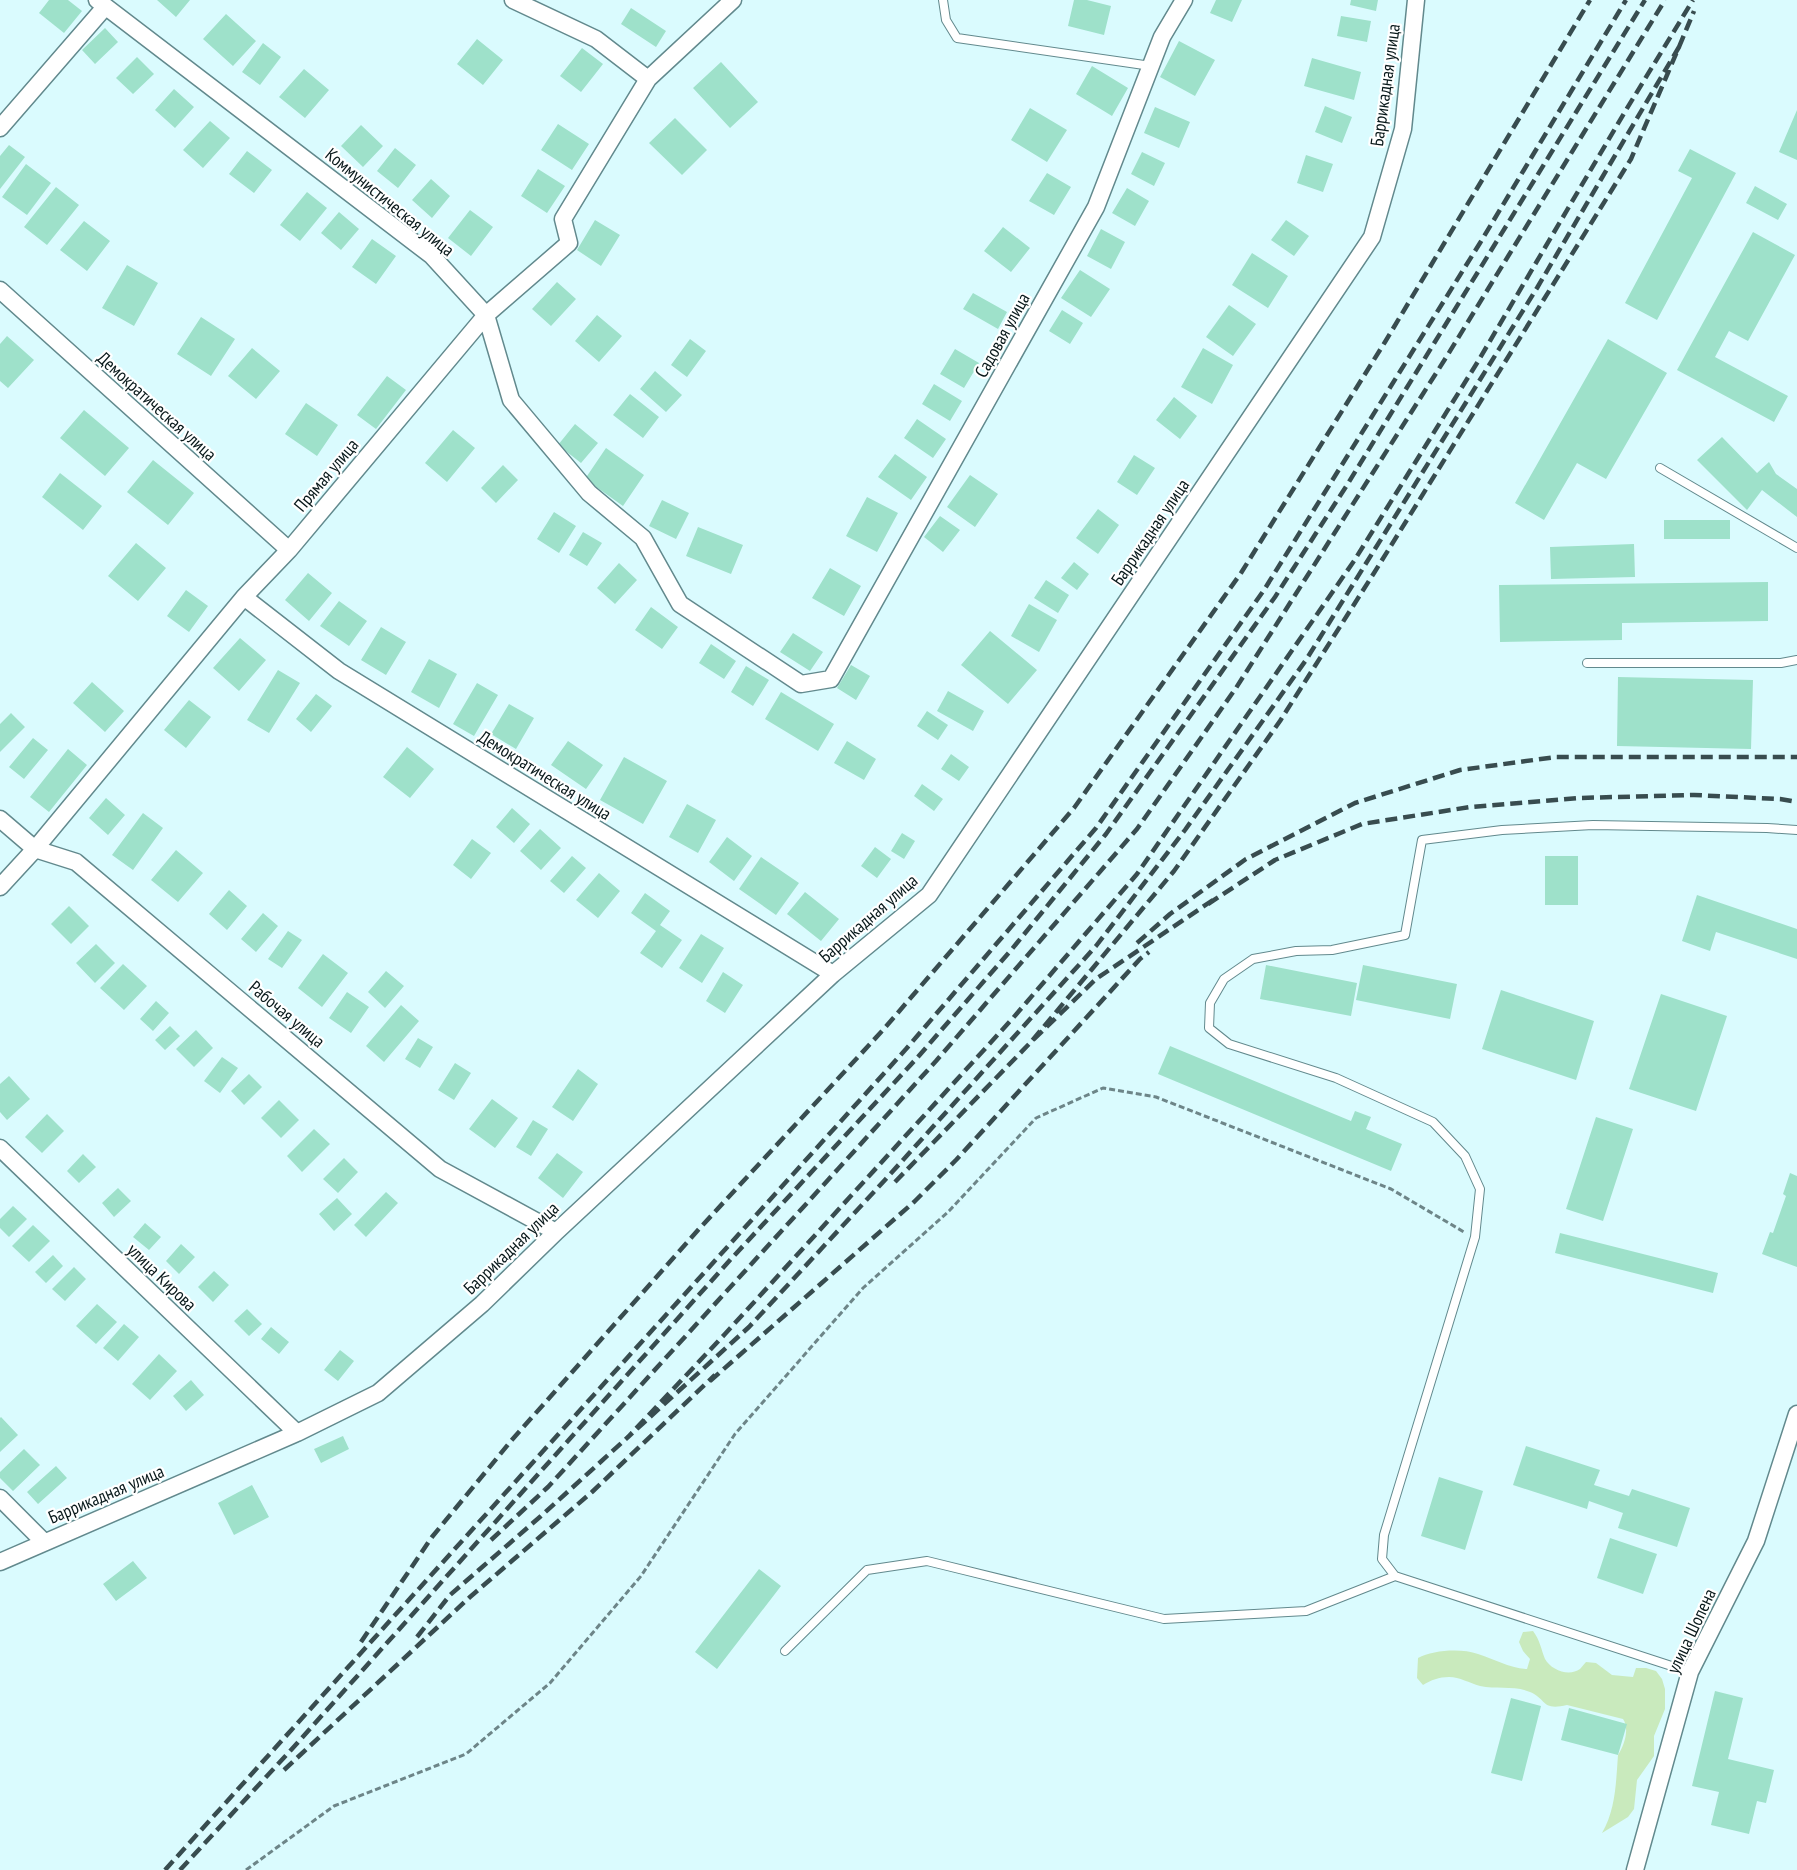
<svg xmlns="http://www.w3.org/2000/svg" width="1797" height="1870" viewBox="0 0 1797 1870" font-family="'PT Sans Narrow',sans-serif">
  <rect width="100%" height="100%" fill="#dafbfe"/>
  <path fill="#c9eabd" d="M 1533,1631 C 1540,1640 1541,1649 1545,1659 C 1551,1670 1569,1677 1580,1669 C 1582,1667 1584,1664 1586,1662 L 1596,1663 L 1612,1675 L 1633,1677 L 1636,1668 L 1646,1668 L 1656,1671 L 1662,1679 L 1665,1689 L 1665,1709 L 1654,1736 L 1654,1756 L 1637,1780 L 1634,1809 L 1628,1817 L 1602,1833 C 1616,1809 1616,1781 1618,1755 C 1624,1746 1630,1729 1623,1719 L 1567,1705 C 1541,1711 1547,1699 1530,1692 C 1514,1685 1497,1690 1480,1686 C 1469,1683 1460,1677 1449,1677 C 1439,1677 1431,1680 1423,1685 L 1417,1678 L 1418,1658 C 1433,1650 1461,1648 1478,1654 C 1494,1659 1509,1668 1527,1669 L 1530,1659 L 1523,1651 L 1519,1642 L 1523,1632 Z"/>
  <path fill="#9ee1ca" d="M 49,0 L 68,0 L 82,11 L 64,33 L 39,13 Z
    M 157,0 L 190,0 L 176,17 Z
    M 1074,0 L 1087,0 L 1111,6 L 1104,35 L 1068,26 Z
    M 1216,0 L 1242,0 L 1232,22 L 1210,13 Z
    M 1351,0 L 1378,0 L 1376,11 L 1350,5 Z
    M 631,8 L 666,31 L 656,47 L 621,24 Z
    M 226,14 L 256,41 L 233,66 L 203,39 Z
    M 1341,16 L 1371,21 L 1367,42 L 1337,36 Z
    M 105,28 L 118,42 L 95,64 L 82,50 Z
    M 477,39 L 503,60 L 483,85 L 457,64 Z
    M 1179,41 L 1215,60 L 1195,96 L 1160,77 Z
    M 263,43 L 281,57 L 260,85 L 242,72 Z
    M 582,48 L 603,64 L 581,92 L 560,76 Z
    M 137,57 L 154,74 L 133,94 L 116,78 Z
    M 1312,58 L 1361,72 L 1354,100 L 1304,86 Z
    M 721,62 L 758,102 L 730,128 L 693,88 Z
    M 1092,66 L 1128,88 L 1112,116 L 1076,94 Z
    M 304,69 L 329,90 L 305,118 L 279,97 Z
    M 174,89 L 194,107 L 175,128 L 155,110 Z
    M 1325,106 L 1352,117 L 1342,143 L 1315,132 Z
    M 1155,107 L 1190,122 L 1179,148 L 1144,133 Z
    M 1030,108 L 1067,130 L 1047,162 L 1011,140 Z
    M 1797,110 L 1797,160 L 1779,152 Z
    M 675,118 L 707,150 L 682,175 L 649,143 Z
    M 210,121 L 230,138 L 203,168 L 183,150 Z
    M 558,124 L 589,144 L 572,170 L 541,150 Z
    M 361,125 L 383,146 L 363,167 L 341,146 Z
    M 9,145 L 25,157 L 0,189 L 0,156 Z
    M 395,148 L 416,165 L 398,188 L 377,171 Z
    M 1690,149 L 1736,173 L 1657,320 L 1625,303 L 1692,178 L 1678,171 Z
    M 247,151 L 272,170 L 254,193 L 229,174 Z
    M 1142,152 L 1165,163 L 1154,186 L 1131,174 Z
    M 1306,155 L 1333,164 L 1323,192 L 1297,183 Z
    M 26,164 L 51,183 L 27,215 L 2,197 Z
    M 538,169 L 565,186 L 547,213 L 521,196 Z
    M 1047,173 L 1071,187 L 1054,215 L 1029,201 Z
    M 431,179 L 450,196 L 432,218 L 412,200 Z
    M 1755,186 L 1787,204 L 1778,220 L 1746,203 Z
    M 56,187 L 79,205 L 47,245 L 24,227 Z
    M 1127,188 L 1149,201 L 1135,226 L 1112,213 Z
    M 307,192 L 327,208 L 300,241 L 280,225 Z
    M 470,210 L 493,227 L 471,256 L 448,238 Z
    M 339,212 L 359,229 L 341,250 L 321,233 Z
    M 595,220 L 620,235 L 601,266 L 577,250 Z
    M 1286,220 L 1309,236 L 1294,256 L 1271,240 Z
    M 84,221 L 110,241 L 87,271 L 60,250 Z
    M 1003,227 L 1030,248 L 1011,272 L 984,251 Z
    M 1101,229 L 1125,242 L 1111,269 L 1087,256 Z
    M 1753,232 L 1795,255 L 1748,341 L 1729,331 L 1715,357 L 1788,396 L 1774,422 L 1677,370 Z
    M 372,239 L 396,256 L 376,284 L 352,267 Z
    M 1252,253 L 1288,276 L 1268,308 L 1232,285 Z
    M 127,265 L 158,283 L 134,326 L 102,308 Z
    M 1080,270 L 1110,289 L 1091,317 L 1061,298 Z
    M 557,282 L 576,299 L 551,326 L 532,309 Z
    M 973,293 L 1007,312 L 998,329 L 963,309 Z
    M 1229,305 L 1256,324 L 1233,356 L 1206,337 Z
    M 1062,310 L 1083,323 L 1070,344 L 1049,331 Z
    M 597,315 L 622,336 L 599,362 L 575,341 Z
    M 201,317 L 235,339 L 211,376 L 177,354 Z
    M 7,336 L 34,360 L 8,388 L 0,381 L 0,344 Z
    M 690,339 L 706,351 L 687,377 L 671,365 Z
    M 1608,339 L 1667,373 L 1606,479 L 1577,463 L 1544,520 L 1515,503 Z
    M 252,348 L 280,371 L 256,399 L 228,376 Z
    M 1203,348 L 1233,365 L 1212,404 L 1181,387 Z
    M 955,349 L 979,363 L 964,388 L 940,374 Z
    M 655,371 L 682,395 L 666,412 L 640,389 Z
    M 387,376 L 406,390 L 376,429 L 357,415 Z
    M 934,384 L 962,401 L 950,421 L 922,404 Z
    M 630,394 L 659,417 L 643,438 L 613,415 Z
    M 1174,397 L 1197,416 L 1180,439 L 1156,420 Z
    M 306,403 L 338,425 L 317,456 L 285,434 Z
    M 84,410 L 129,448 L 105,476 L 60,438 Z
    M 917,419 L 946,439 L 933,458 L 904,438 Z
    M 575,424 L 598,443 L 581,463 L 558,445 Z
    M 453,430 L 475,448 L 447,482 L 425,463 Z
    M 1722,437 L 1757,473 L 1769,462 L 1776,474 L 1797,489 L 1797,517 L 1762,490 L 1747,510 L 1697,460 Z
    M 606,448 L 644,475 L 623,506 L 585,479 Z
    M 895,454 L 927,477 L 911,500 L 878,477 Z
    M 1134,455 L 1155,468 L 1137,495 L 1117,482 Z
    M 153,460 L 194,493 L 168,525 L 127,492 Z
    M 503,465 L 518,480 L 496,503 L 481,488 Z
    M 60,473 L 102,506 L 83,530 L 42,497 Z
    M 970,475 L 998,494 L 975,527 L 947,507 Z
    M 867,497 L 898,513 L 877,552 L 846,536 Z
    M 662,500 L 689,513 L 676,539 L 649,526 Z
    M 1098,509 L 1119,525 L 1098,554 L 1076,538 Z
    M 554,512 L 576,526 L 559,553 L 537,539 Z
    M 940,516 L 960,530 L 943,552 L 924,537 Z
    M 1664,520 L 1730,520 L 1730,539 L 1664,539 Z
    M 698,527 L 743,545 L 731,574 L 686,556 Z
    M 583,532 L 602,543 L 587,566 L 569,555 Z
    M 136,543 L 166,568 L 138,601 L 108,576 Z
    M 1634,544 L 1635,577 L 1551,579 L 1550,547 Z
    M 1074,562 L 1089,574 L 1077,590 L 1061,578 Z
    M 619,563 L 637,580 L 615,604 L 597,588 Z
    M 830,568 L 861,586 L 844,616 L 812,598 Z
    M 308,573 L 332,593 L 309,621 L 285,600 Z
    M 1046,580 L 1069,595 L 1058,613 L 1034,598 Z
    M 1768,582 L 1768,621 L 1622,623 L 1622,640 L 1500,642 L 1499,585 Z
    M 186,590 L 208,606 L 189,632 L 167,616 Z
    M 339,601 L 367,621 L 349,646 L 320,626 Z
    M 1029,604 L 1057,620 L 1039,652 L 1011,636 Z
    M 651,607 L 678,627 L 662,649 L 635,630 Z
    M 381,627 L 406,642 L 386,675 L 361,660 Z
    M 990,631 L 1037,670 L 1008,704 L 961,665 Z
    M 793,633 L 823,652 L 810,671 L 780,652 Z
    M 240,638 L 266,660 L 239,691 L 213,668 Z
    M 711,644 L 736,661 L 724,679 L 699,663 Z
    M 429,659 L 457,674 L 439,708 L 411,692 Z
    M 851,665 L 870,676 L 856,700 L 837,688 Z
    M 746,666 L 769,680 L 753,706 L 731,692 Z
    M 278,670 L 300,683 L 269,733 L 247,720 Z
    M 1618,677 L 1753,680 L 1751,749 L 1617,746 Z
    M 92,682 L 124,711 L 105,732 L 73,703 Z
    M 477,683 L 498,695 L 474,736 L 453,724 Z
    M 948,691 L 984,711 L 973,731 L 937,711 Z
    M 781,692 L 834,724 L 818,751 L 765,719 Z
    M 316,694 L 332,706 L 311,732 L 296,719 Z
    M 189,700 L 211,717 L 186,748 L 164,730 Z
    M 509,704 L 534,718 L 516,749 L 491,734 Z
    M 927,711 L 948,725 L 938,740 L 917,726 Z
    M 11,713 L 25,727 L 0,752 L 0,724 Z
    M 33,738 L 48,750 L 24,779 L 9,767 Z
    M 568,741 L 603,765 L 586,789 L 551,765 Z
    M 847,741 L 876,759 L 864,780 L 834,763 Z
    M 407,747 L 434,769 L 410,798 L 383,777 Z
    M 68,749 L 87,765 L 49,812 L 30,797 Z
    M 951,754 L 969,767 L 959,781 L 941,769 Z
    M 624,757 L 667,781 L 643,824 L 600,800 Z
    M 922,784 L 943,799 L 934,811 L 914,796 Z
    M 106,798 L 125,815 L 108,835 L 89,818 Z
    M 687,804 L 716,820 L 698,853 L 669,837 Z
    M 512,808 L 530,824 L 514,843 L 496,827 Z
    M 143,813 L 163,828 L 133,870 L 112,855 Z
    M 540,829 L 561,848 L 541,870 L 520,851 Z
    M 902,833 L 915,841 L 904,859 L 891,851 Z
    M 727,837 L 752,856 L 734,881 L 709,862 Z
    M 472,839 L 491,853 L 471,879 L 453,865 Z
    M 875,847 L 891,859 L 877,878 L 861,866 Z
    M 176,850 L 203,873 L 178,902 L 151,880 Z
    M 572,856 L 586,868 L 564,893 L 550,881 Z
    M 1545,856 L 1578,856 L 1578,905 L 1545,905 Z
    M 761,857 L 799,883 L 776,915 L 739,889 Z
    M 599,873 L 620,891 L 598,918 L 576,900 Z
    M 229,890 L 247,906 L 227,930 L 209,914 Z
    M 805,892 L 839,919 L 821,941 L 787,914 Z
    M 645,893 L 670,911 L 660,925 L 682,940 L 662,968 L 640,953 L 656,931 L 631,913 Z
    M 1697,895 L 1797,929 L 1797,959 L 1716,932 L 1710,951 L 1682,941 Z
    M 69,906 L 89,926 L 71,944 L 51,924 Z
    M 263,913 L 278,926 L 256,952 L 241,939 Z
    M 288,931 L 302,940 L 282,968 L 268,959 Z
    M 701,934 L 724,948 L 702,983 L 679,968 Z
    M 96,944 L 115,963 L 95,983 L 76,963 Z
    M 323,954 L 348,973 L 322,1007 L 298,988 Z
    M 123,964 L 147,986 L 124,1010 L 100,988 Z
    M 1266,965 L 1357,983 L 1351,1016 L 1260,999 Z
    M 1363,965 L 1457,984 L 1450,1019 L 1356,1000 Z
    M 386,971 L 404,986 L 385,1008 L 368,992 Z
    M 723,972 L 743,985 L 725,1013 L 706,1001 Z
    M 1501,990 L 1594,1021 L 1576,1080 L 1482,1049 Z
    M 347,992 L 369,1007 L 351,1033 L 329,1018 Z
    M 1661,994 L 1727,1016 L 1696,1111 L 1629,1089 Z
    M 156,1001 L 169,1013 L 153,1031 L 140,1019 Z
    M 401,1005 L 419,1021 L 384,1062 L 366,1046 Z
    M 170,1026 L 180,1036 L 165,1050 L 155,1040 Z
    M 196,1030 L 213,1048 L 194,1067 L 176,1049 Z
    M 418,1038 L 433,1047 L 420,1068 L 405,1059 Z
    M 1170,1046 L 1351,1121 L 1355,1111 L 1371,1117 L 1366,1129 L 1402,1144 L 1391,1171 L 1158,1074 Z
    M 222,1057 L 238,1068 L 220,1093 L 204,1081 Z
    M 455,1063 L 471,1073 L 454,1100 L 438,1090 Z
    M 578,1069 L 598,1084 L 573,1121 L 552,1107 Z
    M 249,1074 L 262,1087 L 244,1105 L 231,1091 Z
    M 9,1076 L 30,1099 L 7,1120 L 0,1112 L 0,1084 Z
    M 492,1099 L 518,1118 L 495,1148 L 469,1129 Z
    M 279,1100 L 299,1120 L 281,1138 L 261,1118 Z
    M 47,1114 L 64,1131 L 42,1153 L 25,1137 Z
    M 1596,1117 L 1633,1129 L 1603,1221 L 1566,1209 Z
    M 533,1120 L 548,1129 L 531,1156 L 516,1147 Z
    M 314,1129 L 330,1144 L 302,1172 L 287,1156 Z
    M 557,1153 L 583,1172 L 563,1198 L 538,1178 Z
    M 83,1154 L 96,1167 L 79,1183 L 67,1171 Z
    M 344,1158 L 358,1172 L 338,1193 L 323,1179 Z
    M 1790,1173 L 1797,1176 L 1797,1267 L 1762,1254 L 1770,1232 L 1773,1233 L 1786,1196 L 1783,1194 Z
    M 118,1188 L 131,1201 L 114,1217 L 102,1203 Z
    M 386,1192 L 398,1203 L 366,1237 L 354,1225 Z
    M 337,1198 L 352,1214 L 334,1231 L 319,1214 Z
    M 13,1206 L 27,1219 L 9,1237 L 0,1228 L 0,1219 Z
    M 145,1223 L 161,1237 L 149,1250 L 133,1237 Z
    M 33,1225 L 50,1241 L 29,1262 L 12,1246 Z
    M 1560,1233 L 1718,1273 L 1713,1293 L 1555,1253 Z
    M 181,1244 L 195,1257 L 179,1274 L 166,1261 Z
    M 53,1255 L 63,1266 L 46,1283 L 35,1272 Z
    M 74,1267 L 86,1279 L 65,1301 L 52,1289 Z
    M 214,1271 L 229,1285 L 213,1302 L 198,1287 Z
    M 97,1304 L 117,1322 L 96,1344 L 76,1326 Z
    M 247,1309 L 262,1324 L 249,1336 L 234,1321 Z
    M 124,1324 L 139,1337 L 118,1361 L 103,1348 Z
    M 271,1327 L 289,1342 L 279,1354 L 261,1339 Z
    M 340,1350 L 354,1361 L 338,1381 L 324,1370 Z
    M 159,1354 L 177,1371 L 150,1400 L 132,1384 Z
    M 191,1380 L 204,1395 L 186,1411 L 173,1396 Z
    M 1,1417 L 18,1435 L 0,1452 L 0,1418 Z
    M 343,1436 L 349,1449 L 321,1463 L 314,1449 Z
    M 1526,1446 L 1600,1470 L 1594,1485 L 1629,1496 L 1632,1489 L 1690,1508 L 1677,1547 L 1618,1528 L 1623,1513 L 1589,1501 L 1587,1509 L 1513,1485 Z
    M 24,1449 L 40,1465 L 13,1491 L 0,1478 L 0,1472 Z
    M 56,1466 L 67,1478 L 38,1504 L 27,1492 Z
    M 1439,1477 L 1483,1491 L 1465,1550 L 1421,1536 Z
    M 252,1485 L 269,1517 L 234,1535 L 218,1503 Z
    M 1610,1538 L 1657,1554 L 1643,1594 L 1597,1578 Z
    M 133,1561 L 147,1578 L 116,1601 L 103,1584 Z
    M 759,1569 L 781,1586 L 717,1669 L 695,1652 Z
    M 1715,1691 L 1743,1698 L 1728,1759 L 1774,1770 L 1766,1803 L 1757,1801 L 1749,1834 L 1711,1825 L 1719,1792 L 1692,1786 Z
    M 1511,1698 L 1541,1706 L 1522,1781 L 1491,1773 Z
    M 1569,1708 L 1627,1724 L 1618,1755 L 1561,1740 Z"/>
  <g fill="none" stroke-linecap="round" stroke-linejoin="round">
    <g stroke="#62898d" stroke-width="10">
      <path id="service" d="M 943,0 L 946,20 L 957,38 L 1151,66
        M 1660,468 L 1797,548
        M 1587,663 L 1781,663 L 1797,660
        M 785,1651 L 867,1570 L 927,1561 L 1164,1619 L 1306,1611 L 1395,1576
        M 1690,1672 L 1395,1576 L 1382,1559 L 1384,1535 L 1475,1237 L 1480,1189 L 1465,1156 L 1433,1122 L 1336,1078 L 1229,1044 L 1209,1028 L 1210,1003 L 1224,979 L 1253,959 L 1296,951 L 1332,950 L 1405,935 L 1422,840 L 1502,830 L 1593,825 L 1767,828 L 1797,830"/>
    </g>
    <g stroke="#62898d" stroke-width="19">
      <path id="minor" d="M 97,0 L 432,256 L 486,315 L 511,400 L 589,493 L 643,538 L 680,604 L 801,684 L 831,679 L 1096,207 L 1162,37 L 1184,0
        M 513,0 L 596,39 L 648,79
        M 0,128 L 105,7
        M 0,290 L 289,550
        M 244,597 L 339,671 L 833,974
        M 0,819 L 35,849 L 76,862 L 440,1169 L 556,1232
        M 0,887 L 35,849 L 244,597 L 289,550 L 486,315 L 569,243 L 563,219 L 648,79 L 733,0
        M 0,1148 L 297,1433
        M 0,1498 L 44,1542
        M 0,1562 L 297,1433 L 378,1393 L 482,1304 L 556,1232 L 833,974 L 929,895 L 1372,237 L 1403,129 L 1416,0
        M 1635,1870 L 1690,1672 L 1756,1541 L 1797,1414"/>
    </g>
    <path stroke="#6d8588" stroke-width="3" stroke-dasharray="6 3" stroke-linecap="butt" d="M 246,1870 L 334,1806 L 466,1754 L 550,1683 L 641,1576 L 735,1434 L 863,1288 L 949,1211 L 1036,1118 L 1103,1088 L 1156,1097 L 1391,1189 L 1464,1232"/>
    <use href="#service" stroke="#fff" stroke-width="8"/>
    <use href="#minor" stroke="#fff" stroke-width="16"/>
    <path stroke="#384c4f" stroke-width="4.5" stroke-dasharray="12 6" stroke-linecap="butt" d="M 1679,47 L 1694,11
      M 1213,900 L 1096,979 L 1031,1042 L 1174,871 L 1280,721 L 1374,573 L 1631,159 L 1679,47 L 1537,288 L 1306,660 L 1185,830 L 1096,946 L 884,1181 L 749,1327 L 628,1437 L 725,1334 L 1013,1018 L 1137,874 L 1354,561 L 1477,363 L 1626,110 L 1693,0
      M 1208,904 L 1275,860 L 1362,824 L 1470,807 L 1578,798 L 1694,795 L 1780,799 L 1797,802
      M 1137,943 L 1170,914 L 1246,859 L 1355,803 L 1460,770 L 1556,757 L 1797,757
      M 895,1182 L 1031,1042
      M 710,1381 L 914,1202 L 956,1160 L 1140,959 L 1149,952
      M 491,1540 L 548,1487 L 838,1169 L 936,1061 L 1137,829 L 1236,688 L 1447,356 L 1665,0
      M 417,1637 L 450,1595 L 541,1516 L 628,1437
      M 361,1642 L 432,1537 L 511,1441 L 699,1229 L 883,1030 L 1074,808 L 1241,573 L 1385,342 L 1590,0
      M 284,1770 L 470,1597 L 592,1492 L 715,1375
      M 165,1870 L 906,1049 L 1096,828 L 1264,590 L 1480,243 L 1626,0
      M 180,1870 L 291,1750 L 731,1259 L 917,1058 L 1012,949 L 1106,834 L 1275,597 L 1347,485 L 1645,0"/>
  </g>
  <g text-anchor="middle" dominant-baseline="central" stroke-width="4.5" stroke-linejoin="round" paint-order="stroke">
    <g font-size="18" fill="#08181a" stroke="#fff">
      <text transform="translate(1385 85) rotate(-82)">Баррикадная улица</text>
      <text transform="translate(390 202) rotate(39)">Коммунистическая улица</text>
      <text transform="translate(1002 335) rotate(-61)">Садовая улица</text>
      <text transform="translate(157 406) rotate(42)">Демократическая улица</text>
      <text transform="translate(326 475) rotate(-50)">Прямая улица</text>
      <text transform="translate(1150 532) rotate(-56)">Баррикадная улица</text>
      <text transform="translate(545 775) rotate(32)">Демократическая улица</text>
      <text transform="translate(868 918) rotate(-41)">Баррикадная улица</text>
      <text transform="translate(287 1014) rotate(40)">Рабочая улица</text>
      <text transform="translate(511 1248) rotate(-44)">Баррикадная улица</text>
      <text transform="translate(162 1277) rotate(44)">улица Кирова</text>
      <text transform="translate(106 1494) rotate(-23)">Баррикадная улица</text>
      <text transform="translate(1691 1631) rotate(-65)">улица Шопена</text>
    </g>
  </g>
</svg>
